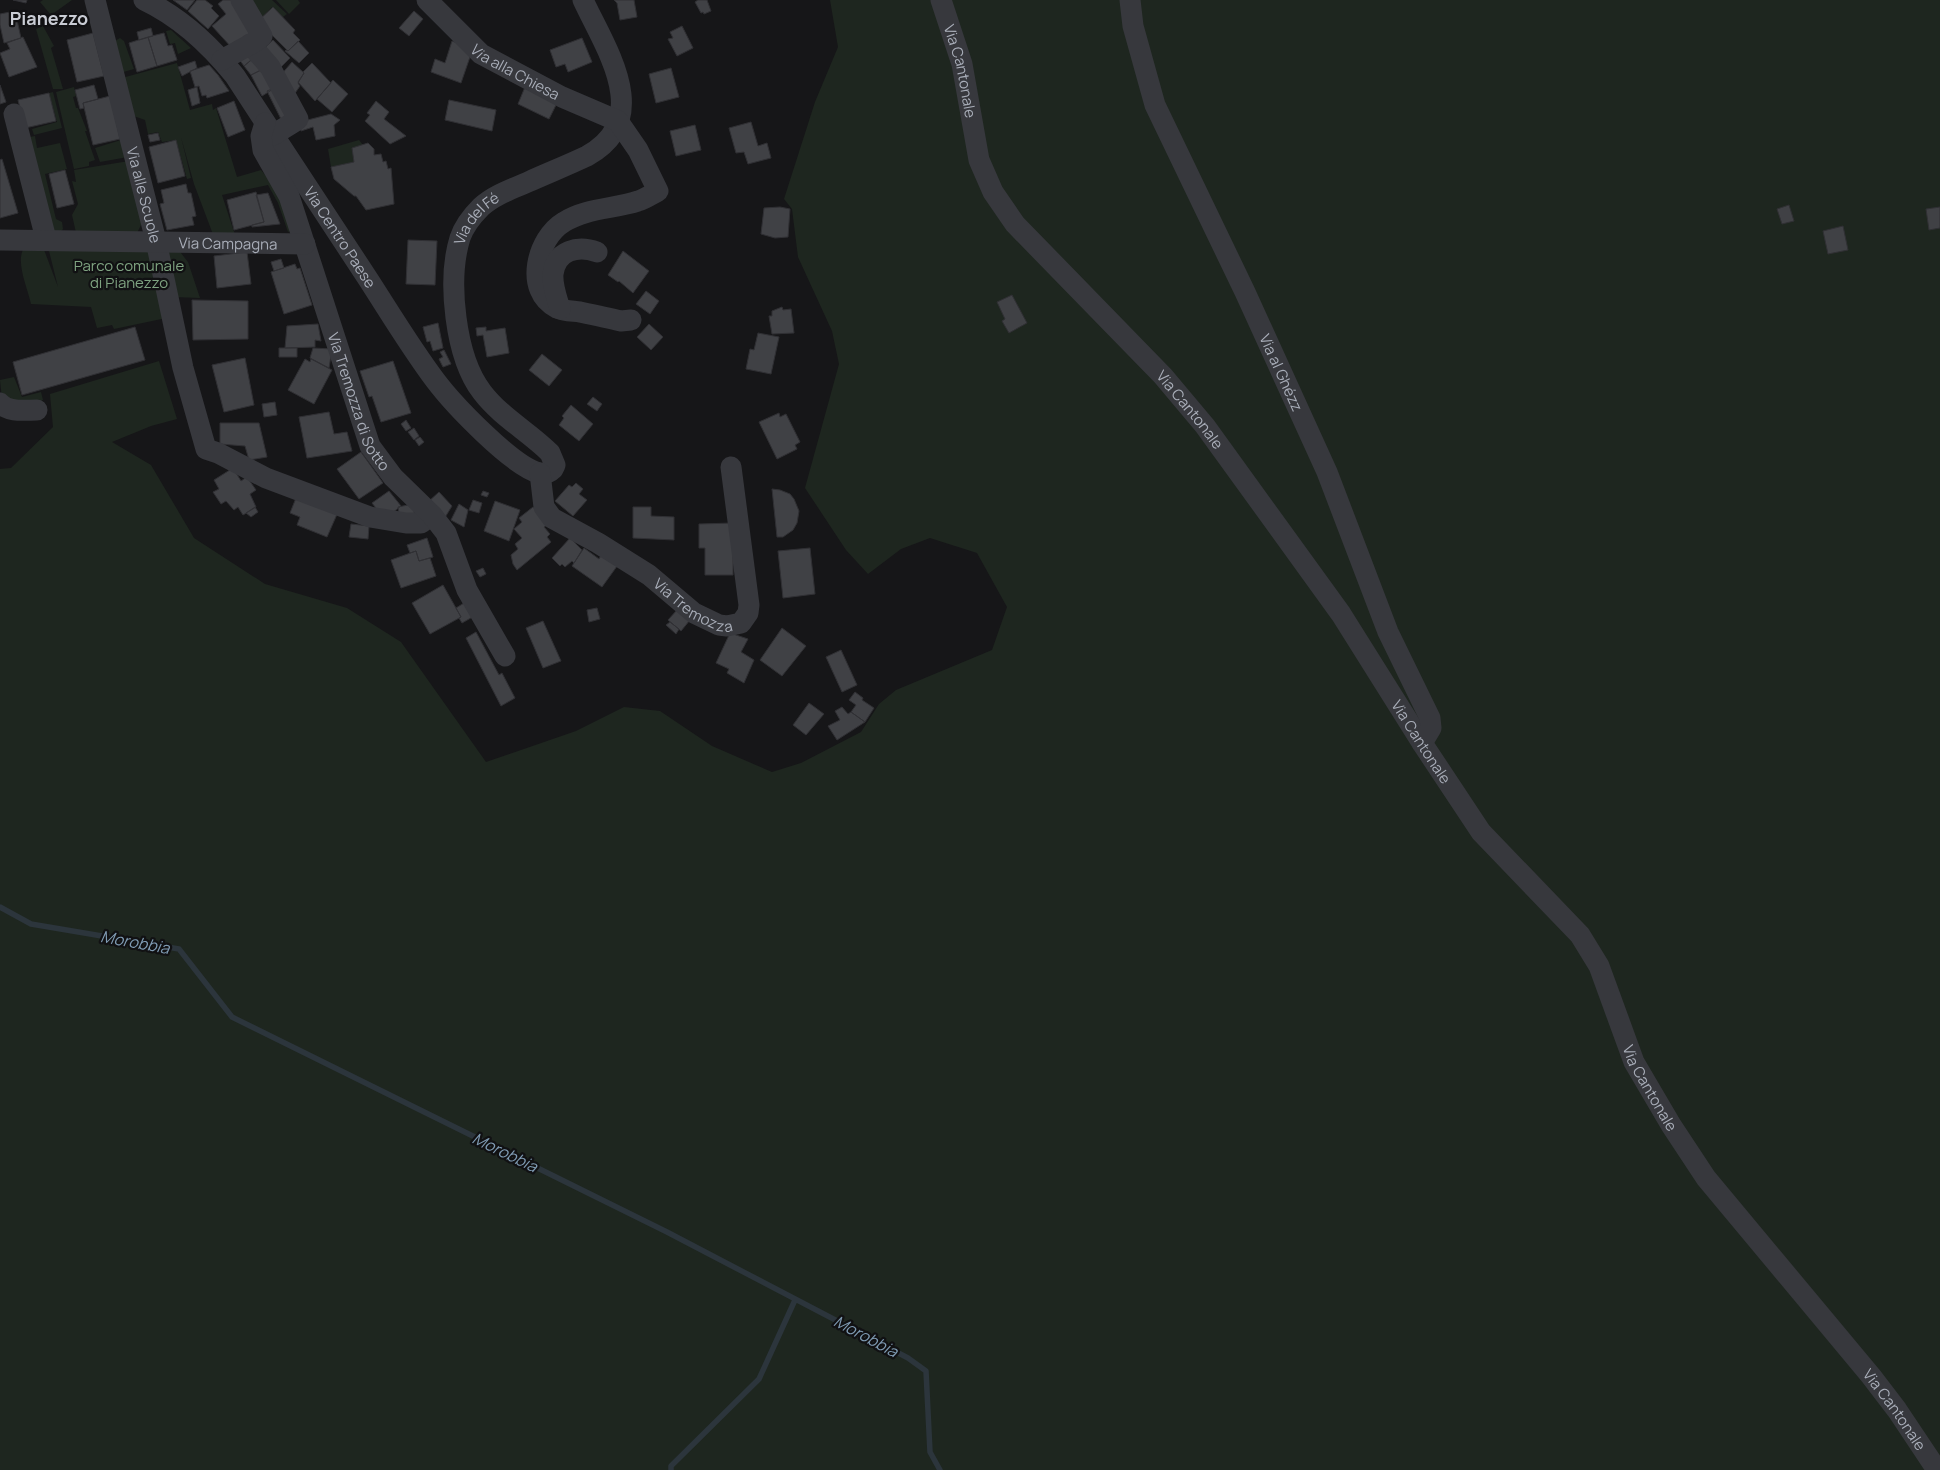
<svg xmlns="http://www.w3.org/2000/svg" width="1940" height="1470" viewBox="0 0 1940 1470" font-family="Manrope,sans-serif">
  <rect width="100%" height="100%" fill="#161618"/>
  <path fill="#1e261f" d="M 43,0 L 72,0 L 51,15 L 40,2 Z
    M 244,0 L 272,0 L 287,14 L 283,17 L 272,7 L 258,21 Z
    M 276,0 L 298,0 L 300,3 L 289,14 Z
    M 830,0 L 1940,0 L 1940,1470 L 0,1470 L 0,469 L 11,468 L 53,427 L 50,394 L 159,361 L 177,419 L 151,426 L 112,442 L 151,465 L 194,538 L 265,584 L 347,608 L 401,642 L 486,762 L 576,731 L 624,707 L 660,711 L 712,746 L 772,772 L 801,763 L 861,732 L 879,704 L 896,690 L 992,650 L 1007,607 L 977,553 L 930,538 L 901,549 L 868,574 L 846,550 L 805,488 L 839,364 L 832,331 L 798,257 L 792,209 L 784,199 L 815,102 L 838,47 Z
    M 43,26 L 54,46 L 51,48 L 63,89 L 53,89 L 36,29 Z
    M 171,30 L 191,48 L 178,54 L 175,43 L 170,44 L 166,31 Z
    M 120,38 L 124,41 L 134,69 L 120,73 L 113,42 Z
    M 177,63 L 190,110 L 212,104 L 213,110 L 216,108 L 237,177 L 261,170 C 277,188 284,208 292,230 L 288,232 L 278,203 L 268,185 L 222,195 L 236,238 L 214,237 L 194,184 L 181,137 L 191,178 L 187,179 L 176,140 L 162,142 L 158,132 L 148,134 L 145,120 L 128,114 L 118,79 Z
    M 74,87 L 76,96 L 73,97 L 76,108 L 78,108 L 87,131 L 85,131 L 95,160 L 89,162 L 89,166 L 74,169 L 56,92 Z
    M 53,92 L 62,128 L 34,135 L 32,129 L 57,122 L 49,93 Z
    M 35,136 L 37,148 L 60,143 L 67,169 L 45,174 L 56,219 L 62,222 L 63,229 L 59,233 L 54,234 L 25,138 Z
    M 121,140 L 128,157 L 100,162 L 95,148 Z
    M 359,140 L 363,145 L 352,148 L 354,162 L 331,167 L 328,149 Z
    M 129,161 L 143,221 L 137,233 L 77,237 L 72,215 L 78,204 L 72,181 L 76,182 L 74,170 Z
    M 46,239 L 156,241 L 171,317 L 114,329 L 112,325 L 97,328 L 91,307 L 31,304 C 28,289 14,259 25,247 L 43,247 L 58,287 Z
    M 177,248 L 188,262 L 200,298 L 174,297 L 168,270 L 169,249 Z
    M 14,377 L 22,397 L 41,392 L 43,400 L 31,404 L 2,399 L 0,380 Z"/>
  <g fill="none" stroke-linecap="round" stroke-linejoin="round">
    <path stroke="#2c353c" stroke-width="5.5" d="M 0,907 L 31,924 L 179,949 L 232,1017 L 667,1232 L 908,1358 L 926,1371 L 930,1452 L 940,1470
      M 671,1470 L 671,1466 L 759,1379 L 795,1300"/>
  </g>
  <path fill="#404145" stroke="#303034" d="M 13,0 L 27,0 L 26,3 Z
    M 173,0 L 195,0 L 187,10 Z
    M 197,0 L 205,0 L 213,6 L 211,8 L 219,16 L 208,29 L 188,11 Z
    M 223,0 L 235,0 L 258,33 L 232,48 L 212,26 L 226,14 L 218,4 Z
    M 614,0 L 634,0 L 637,17 L 620,20 L 617,3 Z
    M 698,0 L 707,0 L 711,11 L 704,14 L 703,12 L 701,13 L 695,2 Z
    M 273,7 L 295,30 L 293,33 L 300,40 L 288,51 L 258,21 Z
    M 15,11 L 21,38 L 4,43 L 0,25 L 0,14 Z
    M 414,11 L 423,19 L 409,36 L 399,28 Z
    M 682,26 L 693,48 L 677,56 L 668,39 L 673,38 L 670,32 Z
    M 151,28 L 153,36 L 139,40 L 137,32 Z
    M 93,33 L 104,76 L 77,82 L 67,40 Z
    M 164,33 L 168,46 L 172,45 L 177,60 L 157,66 L 148,37 Z
    M 23,37 L 37,67 L 9,77 L 0,53 L 10,49 L 7,43 Z
    M 148,37 L 157,66 L 137,72 L 129,43 Z
    M 582,38 L 592,62 L 568,72 L 565,64 L 556,67 L 550,50 Z
    M 273,40 L 290,58 L 277,71 L 260,52 Z
    M 298,41 L 309,53 L 299,63 L 285,51 L 286,50 L 288,51 Z
    M 452,41 L 466,46 L 471,54 L 461,83 L 431,72 L 435,59 L 445,63 Z
    M 236,55 L 256,56 L 244,66 Z
    M 256,56 L 267,67 L 251,75 L 244,66 Z
    M 195,61 L 197,68 L 182,76 L 178,67 Z
    M 292,62 L 304,73 L 298,83 L 300,86 L 293,96 L 280,76 Z
    M 312,63 L 331,83 L 315,101 L 298,82 L 304,73 L 303,72 Z
    M 209,65 L 218,75 L 229,91 L 207,98 L 206,95 L 202,96 L 199,86 L 195,87 L 190,71 Z
    M 269,66 L 278,86 L 262,96 L 251,75 Z
    M 671,68 L 679,97 L 656,103 L 649,74 Z
    M 333,80 L 348,94 L 332,112 L 317,99 Z
    M 0,85 L 6,102 L 0,104 Z
    M 94,85 L 98,99 L 83,103 L 84,108 L 80,109 L 75,90 Z
    M 279,86 L 295,117 L 283,123 L 267,91 Z
    M 197,87 L 200,103 L 192,106 L 188,90 Z
    M 525,87 L 557,103 L 549,119 L 518,104 Z
    M 49,93 L 56,121 L 25,128 L 18,100 Z
    M 110,96 L 120,139 L 93,145 L 83,103 Z
    M 449,100 L 496,110 L 492,131 L 445,120 Z
    M 234,101 L 245,130 L 228,137 L 217,108 Z
    M 376,101 L 389,112 L 384,119 L 406,136 L 390,144 L 365,121 L 370,115 L 367,113 Z
    M 331,114 L 340,120 L 334,125 L 335,136 L 316,140 L 313,127 L 301,131 L 300,122 Z
    M 751,122 L 758,146 L 767,143 L 771,158 L 748,164 L 744,152 L 736,153 L 729,128 Z
    M 695,125 L 701,150 L 676,156 L 670,131 Z
    M 158,133 L 160,140 L 150,142 L 148,135 Z
    M 176,140 L 185,176 L 158,183 L 149,147 Z
    M 368,143 L 374,149 L 374,155 L 381,154 L 383,162 L 386,161 L 388,169 L 391,168 L 394,204 L 366,210 L 356,196 L 354,196 L 334,179 L 331,167 L 354,162 L 352,148 Z
    M 2,159 L 18,213 L 0,218 L 0,160 Z
    M 65,170 L 74,204 L 57,208 L 49,174 Z
    M 186,184 L 188,193 L 191,193 L 196,216 L 192,217 L 194,225 L 167,230 L 160,204 L 164,203 L 161,190 Z
    M 256,192 L 264,222 L 234,230 L 227,200 Z
    M 268,193 L 280,224 L 252,227 L 252,225 L 264,222 L 256,195 Z
    M 1789,205 L 1794,221 L 1782,224 L 1777,209 Z
    M 780,207 L 790,209 L 788,237 L 775,238 L 761,234 L 764,208 Z
    M 1940,207 L 1940,228 L 1929,230 L 1926,209 Z
    M 1843,226 L 1848,250 L 1828,254 L 1823,231 Z
    M 408,240 L 437,241 L 435,285 L 406,284 Z
    M 623,251 L 649,271 L 633,293 L 619,281 L 618,282 L 608,275 Z
    M 247,252 L 251,284 L 217,288 L 214,256 Z
    M 281,259 L 284,268 L 274,271 L 271,262 Z
    M 295,264 L 297,269 L 300,268 L 312,305 L 284,314 L 271,272 Z
    M 646,291 L 659,301 L 650,314 L 636,304 Z
    M 1012,295 L 1027,323 L 1009,333 L 1002,321 L 1005,319 L 997,302 Z
    M 192,300 L 248,301 L 248,339 L 193,340 Z
    M 782,307 L 783,310 L 791,309 L 794,333 L 772,334 L 769,316 L 772,316 L 772,311 Z
    M 438,323 L 443,348 L 433,351 L 430,341 L 427,342 L 423,327 Z
    M 318,324 L 321,341 L 315,340 L 315,347 L 285,348 L 287,326 Z
    M 649,324 L 663,337 L 651,350 L 637,337 Z
    M 135,327 L 145,360 L 22,395 L 13,362 Z
    M 486,327 L 486,331 L 505,328 L 509,353 L 487,357 L 483,335 L 477,336 L 476,328 Z
    M 758,333 L 779,337 L 771,374 L 746,369 L 750,349 L 754,350 Z
    M 279,348 L 297,348 L 297,357 L 279,357 Z
    M 313,348 L 332,349 L 329,368 L 310,358 Z
    M 444,350 L 451,364 L 443,367 L 439,359 L 443,357 L 440,352 Z
    M 542,354 L 562,370 L 549,386 L 529,370 Z
    M 245,358 L 254,405 L 224,412 L 212,365 Z
    M 305,359 L 310,362 L 311,359 L 332,370 L 314,404 L 288,390 Z
    M 393,361 L 411,413 L 381,422 L 372,396 L 369,397 L 360,371 Z
    M 593,397 L 602,404 L 597,411 L 587,404 Z
    M 275,402 L 277,415 L 264,417 L 262,404 Z
    M 571,405 L 593,424 L 579,441 L 559,425 L 564,418 L 562,416 Z
    M 329,412 L 334,434 L 347,432 L 352,451 L 307,458 L 299,417 Z
    M 779,413 L 780,417 L 786,414 L 800,442 L 795,445 L 797,449 L 777,459 L 759,422 Z
    M 406,420 L 411,428 L 406,431 L 401,424 Z
    M 220,423 L 259,423 L 267,457 L 249,460 L 245,446 L 220,444 Z
    M 414,428 L 419,436 L 414,440 L 408,432 Z
    M 420,437 L 424,442 L 419,446 L 415,440 Z
    M 361,452 L 383,483 L 359,499 L 337,469 Z
    M 233,468 L 241,481 L 247,477 L 256,490 L 250,494 L 256,507 L 243,515 L 238,507 L 234,510 L 226,501 L 221,504 L 213,492 L 219,489 L 214,480 Z
    M 576,483 L 583,489 L 579,494 L 587,500 L 573,516 L 555,501 L 569,485 L 572,487 Z
    M 772,489 L 780,490 L 790,494 L 794,499 L 799,511 L 797,523 L 793,530 L 783,537 L 777,537 Z
    M 389,491 L 401,506 L 387,517 L 379,512 L 372,503 Z
    M 483,491 L 489,493 L 487,497 L 481,495 Z
    M 439,492 L 452,506 L 444,519 L 428,502 Z
    M 296,498 L 338,512 L 327,537 L 297,525 L 300,517 L 290,513 Z
    M 473,500 L 482,503 L 479,513 L 469,510 Z
    M 495,501 L 520,510 L 509,541 L 484,531 Z
    M 413,504 L 415,517 L 400,520 L 398,507 Z
    M 459,504 L 468,510 L 464,527 L 451,520 Z
    M 255,507 L 258,512 L 251,517 L 246,513 Z
    M 533,507 L 548,524 L 544,527 L 550,534 L 547,537 L 551,542 L 517,570 L 513,564 L 511,555 L 518,549 L 515,544 L 522,538 L 514,529 L 522,522 L 519,518 Z
    M 633,507 L 651,507 L 651,516 L 674,517 L 674,540 L 633,538 Z
    M 733,523 L 733,575 L 705,575 L 705,548 L 699,548 L 699,524 Z
    M 351,524 L 369,526 L 368,539 L 349,537 Z
    M 427,538 L 433,557 L 419,561 L 416,551 L 410,553 L 407,545 Z
    M 570,538 L 582,550 L 574,563 L 572,561 L 565,567 L 562,564 L 560,566 L 552,558 Z
    M 584,548 L 599,559 L 604,550 L 620,562 L 602,587 L 572,566 Z
    M 810,548 L 815,594 L 783,598 L 778,551 Z
    M 416,551 L 419,561 L 430,558 L 436,576 L 401,588 L 391,560 Z
    M 483,568 L 486,574 L 480,577 L 476,571 Z
    M 443,585 L 461,617 L 430,634 L 412,603 Z
    M 469,600 L 476,615 L 462,623 L 459,618 L 461,617 L 456,608 Z
    M 597,608 L 600,619 L 589,622 L 587,610 Z
    M 677,610 L 690,620 L 681,631 L 668,620 Z
    M 543,621 L 561,661 L 543,668 L 526,628 Z
    M 670,622 L 679,629 L 676,634 L 666,625 Z
    M 782,628 L 806,646 L 782,676 L 760,660 Z
    M 476,632 L 499,675 L 502,673 L 515,698 L 501,706 L 466,638 Z
    M 730,633 L 748,639 L 741,652 L 754,660 L 744,683 L 727,673 L 729,669 L 716,663 Z
    M 841,650 L 857,685 L 842,692 L 826,657 Z
    M 855,692 L 863,698 L 862,700 L 874,708 L 865,722 L 851,712 L 856,705 L 849,700 Z
    M 809,703 L 824,714 L 806,735 L 793,725 Z
    M 842,707 L 848,714 L 851,712 L 865,722 L 837,740 L 828,726 L 840,720 L 835,711 Z"/>
  <g fill="none" stroke-linecap="round" stroke-linejoin="round">
    <g stroke="#37383d" stroke-width="21">
      <path id="s1" d="M 95,0 L 156,241 L 183,368 L 206,449 L 218,453 L 266,478 L 370,517 L 406,523 L 421,523 L 432,515"/>
      <path id="s2" d="M 144,0 C 180,17 210,45 235,76 C 279,144 324,212 368,279 C 390,313 411,348 435,380 C 453,404 512,466 539,473 C 545,474 549,473 553,469 L 555,465 L 550,453 C 529,432 501,417 482,392 C 455,357 447,280 460,238 C 464,226 472,216 481,207 C 494,195 512,189 528,182 C 548,173 568,165 587,156 C 655,118 605,48 583,0"/>
      <path id="s3" d="M 427,0 L 481,54 L 562,97 L 618,121 L 638,150 L 658,191 C 652,194 645,199 638,201 C 614,209 586,208 564,222 C 537,238 523,291 557,308 C 564,311 573,311 580,312 C 594,315 608,318 621,321 L 631,320"/>
      <path id="s4" d="M 941,0 L 962,64 L 979,160 L 993,192 L 1015,224 L 1163,376 L 1205,426 L 1341,614 L 1422,743 L 1481,832 L 1580,935 L 1599,966 L 1634,1062 L 1671,1125 L 1706,1178 L 1871,1376 L 1897,1410 L 1937,1470"/>
      <path id="s5" d="M 1130,0 L 1133,26 L 1155,105 L 1245,292 L 1327,472 L 1388,632 L 1430,718 L 1431,728 L 1422,743"/>
      <path d="M 250,44 L 270,67 L 298,119 L 294,122 L 273,135"/>
      <path d="M 222,60 C 230,55 259,41 262,36 L 241,0"/>
      <path d="M 14,114 L 46,239"/>
      <path id="s6" d="M 265,123 L 261,136 L 263,150 L 289,196 L 370,446 L 393,477 L 432,515 L 446,533 L 467,590 L 505,656"/>
      <path id="s7" d="M 0,240 L 305,244"/>
      <path d="M 560,309 C 557,298 552,286 553,274 C 556,250 578,245 597,252"/>
      <path d="M 0,403 C 8,413 26,410 37,410"/>
      <path id="s8" d="M 540,473 L 544,507 L 552,518 L 598,543 L 649,575 L 694,613 L 719,625 L 727,626 L 741,623 L 748,613 L 749,605 L 731,467"/>
    </g>
  </g>
  <g text-anchor="middle" dominant-baseline="central" stroke-width="4.5" stroke-linejoin="round" paint-order="stroke">
    <g font-size="15" fill="#a8adb8" stroke="#111113">
      <text stroke="none"><textPath href="#s3" startOffset="115">Via alla Chiesa</textPath></text>
      <text stroke="none"><textPath href="#s4" startOffset="74">Via Cantonale</textPath></text>
      <text stroke="none"><textPath href="#s1" startOffset="201">Via alle Scuole</textPath></text>
      <text stroke="none"><textPath href="#s2" startOffset="934">Via del Fé</textPath></text>
      <text stroke="none"><textPath href="#s2" startOffset="312">Via Centro Paese</textPath></text>
      <text stroke="none"><textPath href="#s7" startOffset="228">Via Campagna</textPath></text>
      <text stroke="none"><textPath href="#s5" startOffset="404">Via al Ghézz</textPath></text>
      <text stroke="none"><textPath href="#s6" startOffset="298">Via Tremozza di Sotto</textPath></text>
      <text stroke="none"><textPath href="#s4" startOffset="494">Via Cantonale</textPath></text>
      <text stroke="none"><textPath href="#s8" startOffset="215">Via Tremozza</textPath></text>
      <text stroke="none"><textPath href="#s4" startOffset="899">Via Cantonale</textPath></text>
      <text stroke="none"><textPath href="#s4" startOffset="1319">Via Cantonale</textPath></text>
      <text stroke="none"><textPath href="#s4" startOffset="1724">Via Cantonale</textPath></text>
    </g>
    <g font-size="15" fill="#7fa381" stroke="#111113">
      <text x="129" y="265">Parco comunale<tspan x="129" dy="17">di Pianezzo</tspan></text>
    </g>
    <g font-size="16" font-style="italic" fill="#7f9bb3" stroke="#111113">
      <text transform="translate(135 942) rotate(10)">Morobbia</text>
      <text transform="translate(505 1152) rotate(26)">Morobbia</text>
      <text transform="translate(866 1336) rotate(28)">Morobbia</text>
    </g>
    <g font-size="18" font-weight="bold" fill="#c9ccd4" stroke="#111113">
      <text x="49" y="18">Pianezzo</text>
    </g>
  </g>
</svg>
